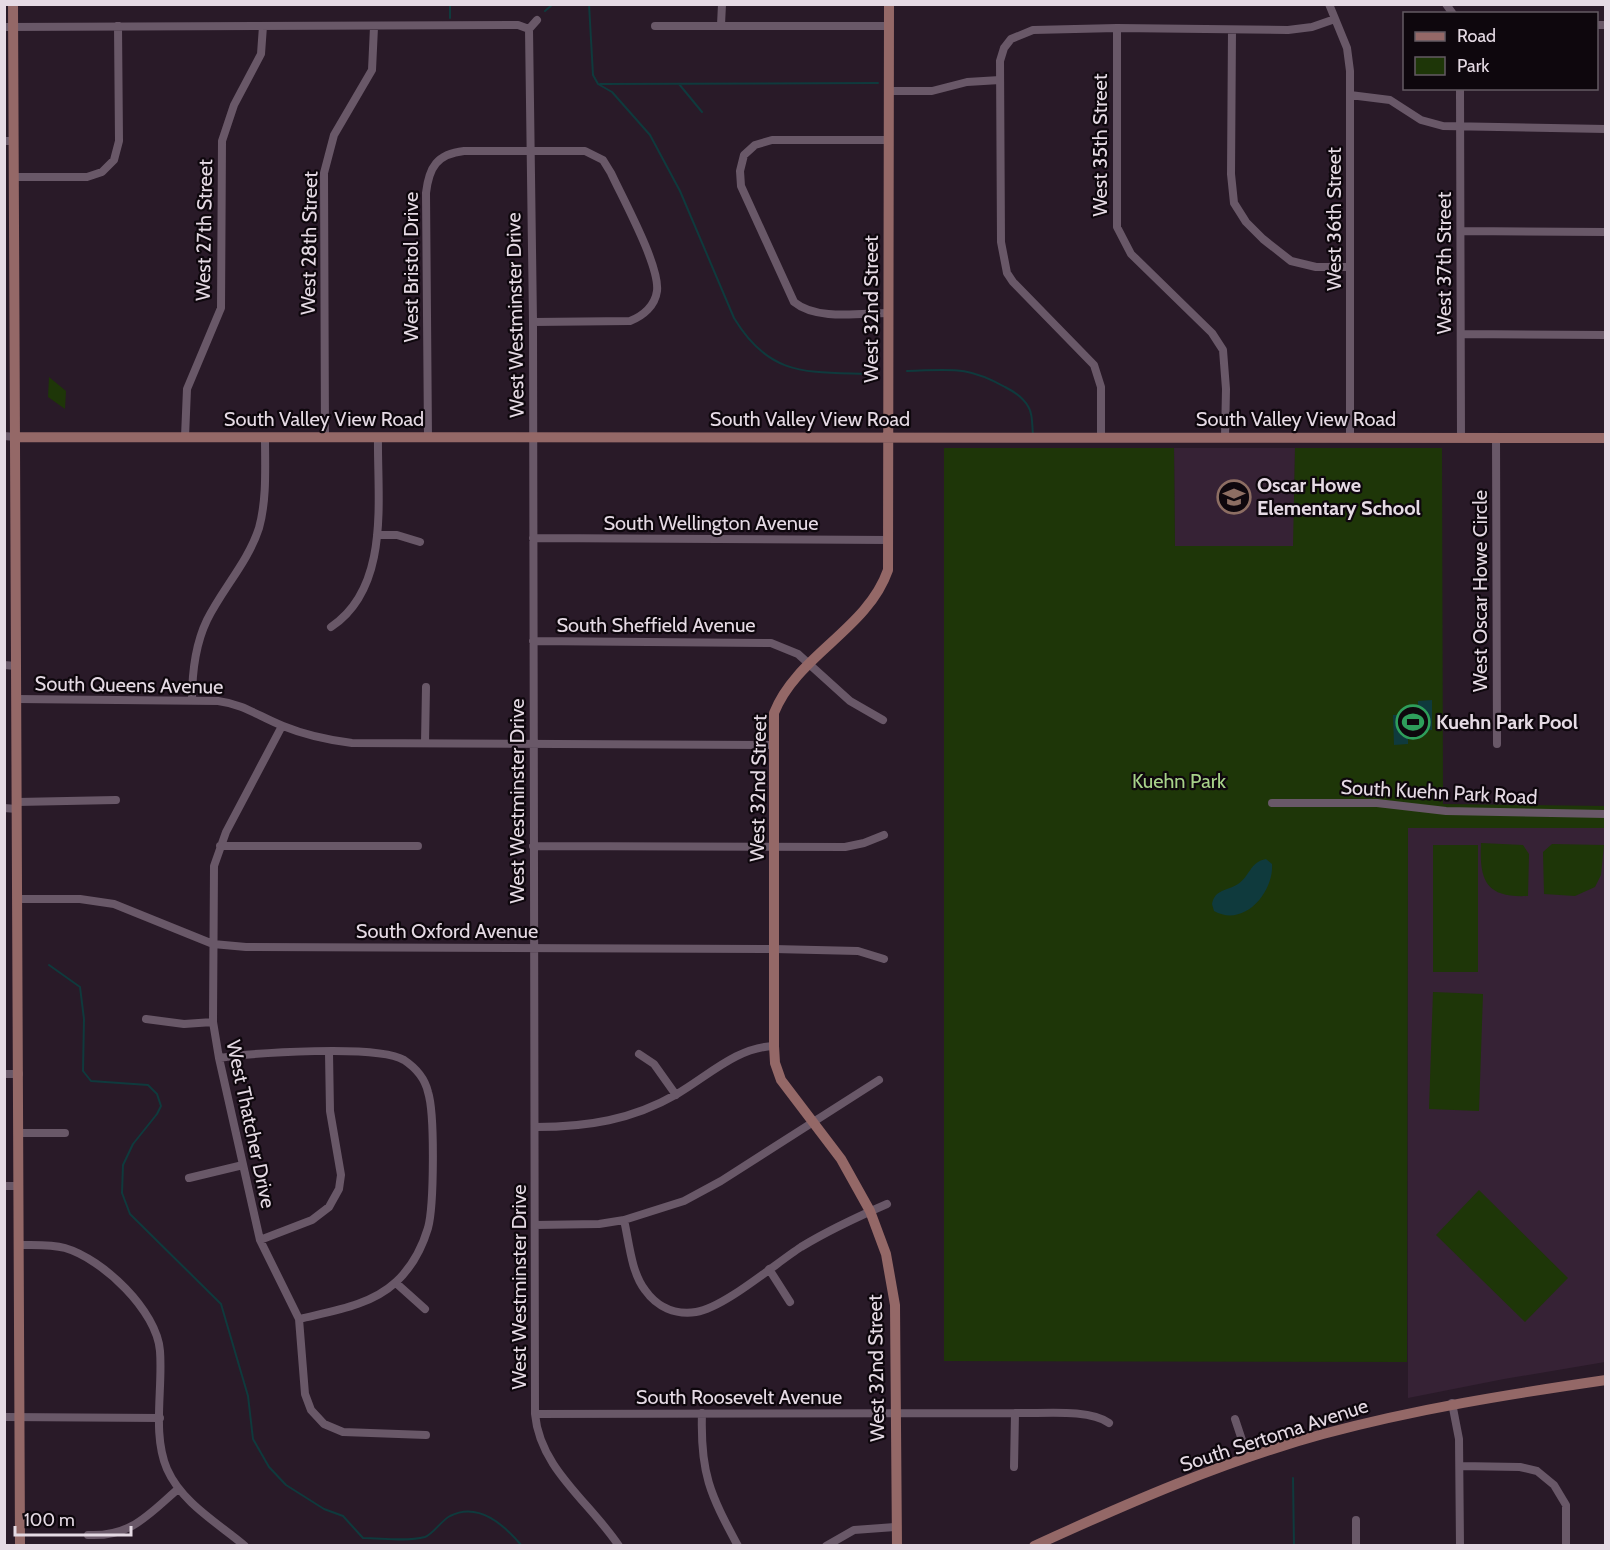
<svg xmlns="http://www.w3.org/2000/svg" width="1610" height="1550" viewBox="0 0 1610 1550" font-family="Cabin,sans-serif">
  <rect width="100%" height="100%" fill="#291a28"/>
  <path fill="#362235" d="M 1174,448 L 1295,448 L 1294,546 L 1175,546 Z
    M 1408,828 L 1605,828 L 1605,1362 L 1504,1379 L 1408,1398 Z"/>
  <path fill="#1e3608" d="M 49,377 L 66,391 L 65,409 L 48,397 Z
    M 944,448 L 1174,448 L 1175,546 L 1293,546 L 1295,448 L 1442,448 L 1443,804 L 1605,806 L 1606,828 L 1408,828 L 1407,1362 L 944,1361 Z
    M 1481,843 L 1523,845 L 1529,854 L 1528,896 C 1487,898 1479,882 1481,843 Z
    M 1552,844 L 1604,845 L 1601,875 L 1595,887 L 1575,896 L 1544,894 L 1543,852 Z
    M 1433,845 L 1478,845 L 1478,972 L 1433,972 Z
    M 1433,992 L 1483,994 L 1479,1111 L 1429,1109 Z
    M 1479,1190 L 1568,1278 L 1525,1322 L 1436,1235 Z"/>
  <path fill="#0f3a3d" d="M 1432,700 L 1432,730 L 1408,731 L 1408,744 L 1394,745 L 1393,715 L 1418,714 L 1418,701 Z
    M 1266,859 L 1272,864 C 1274,892 1244,928 1214,911 L 1212,904 C 1215,889 1227,891 1238,884 C 1250,876 1250,862 1266,859 Z"/>
  <g fill="none" stroke-linecap="round" stroke-linejoin="round">
    <path stroke="#0f3a3d" stroke-width="2" d="M 589,4 L 593,75 L 598,84 L 612,92 L 650,135 L 680,191 L 734,318 C 769,376 805,372 866,374
      M 545,11 L 553,4
      M 450,18 L 450,4
      M 600,84 L 878,83
      M 679,84 L 702,112
      M 907,371 C 950,370 966,365 1005,387 C 1015,392 1024,398 1029,408 C 1033,415 1032,427 1033,435
      M 49,965 L 80,987 L 84,1019 L 83,1071 L 91,1081 L 148,1085 L 157,1094 L 161,1106 L 157,1114 L 133,1144 L 123,1165 L 122,1193 L 130,1214 L 221,1304 L 248,1396 L 253,1439 L 269,1467 L 286,1485 L 324,1509 L 343,1516 L 363,1538 C 382,1538 406,1542 425,1537 C 433,1534 441,1521 450,1516 C 479,1501 505,1526 522,1546
      M 1293,1478 L 1294,1546"/>
    <path stroke="#695868" stroke-width="8" d="M 1329,4 L 1347,48 L 1350,71 L 1350,437
      M 1446,4 L 1453,14
      M 721,25 L 722,4
      M 1596,25 L 1606,25
      M 655,26 L 889,26
      M 4,27 L 518,25 L 529,29
      M 1117,28 L 1117,227 L 1131,254 L 1212,333 L 1223,350 L 1226,389 L 1225,437
      M 529,29 L 533,322 L 535,1414 C 540,1469 590,1502 619,1546
      M 529,29 L 537,20
      M 1232,30 L 1231,174 L 1234,203 L 1246,222 L 1263,239 L 1291,261 L 1316,267 L 1350,267
      M 1460,88 L 1461,437
      M 889,91 L 932,91 L 967,82 L 1000,80
      M 1350,95 L 1390,100 L 1421,120 L 1443,126 L 1606,129
      M 888,140 L 772,140 L 755,145 L 744,155 L 740,171 L 741,186 L 794,302 C 817,321 861,313 889,313
      M 4,141 L 14,141
      M 14,177 L 87,177 L 102,172 L 114,160 L 119,141 L 118,26
      M 1461,231 L 1606,232
      M 1461,334 L 1606,335
      M 4,436 L 15,437
      M 185,437 L 187,389 L 221,308 L 222,141 L 234,105 L 261,54 L 263,26
      M 325,437 L 324,173 L 334,135 L 372,70 L 374,27
      M 428,437 L 426,193 C 429,167 437,154 464,151 L 585,151 L 603,160 L 611,173 C 623,199 660,266 657,291 C 655,306 643,316 630,321 L 533,322
      M 1101,437 L 1101,387 L 1094,365 L 1013,282 L 1007,273 L 1001,242 L 1000,61 L 1004,48 L 1011,39 L 1033,30 L 1117,28 L 1288,30 L 1312,27 L 1335,19
      M 1496,437 L 1497,744
      M 377,535 L 397,535 L 420,542
      M 533,538 L 889,540
      M 331,627 C 391,587 377,498 378,437
      M 533,641 L 771,643 L 798,654 L 850,701 L 883,720
      M 4,665 L 16,666
      M 17,699 L 218,701 C 243,704 260,717 283,726 C 305,735 328,740 352,743 L 773,745
      M 192,700 C 192,672 195,645 207,620 C 223,588 248,562 259,528 C 267,499 265,467 265,437
      M 282,726 L 226,832 L 214,866 L 213,1022 L 219,1058 L 260,1240 L 299,1319 L 305,1394 L 311,1410 L 324,1424 L 343,1432 L 426,1435
      M 425,743 L 426,687
      M 17,802 L 116,800
      M 1272,803 L 1377,803 L 1446,811 L 1606,814
      M 4,808 L 17,809
      M 220,846 L 418,846
      M 533,846 L 845,847 L 864,843 L 884,835
      M 18,899 L 80,899 L 114,904 L 213,944 L 246,947 L 774,949 L 858,951 L 884,959
      M 146,1019 L 184,1024 L 213,1022
      M 639,1054 L 654,1064 L 676,1095
      M 219,1058 C 253,1053 378,1044 404,1060 C 416,1068 425,1079 428,1092 C 435,1114 434,1206 428,1228 C 422,1248 411,1268 396,1282 C 370,1306 332,1311 299,1319
      M 4,1074 L 19,1074
      M 536,1127 C 587,1127 632,1120 677,1094 C 708,1076 737,1047 774,1046
      M 19,1133 L 65,1133
      M 189,1178 L 243,1165
      M 4,1186 L 19,1186
      M 624,1220 C 629,1241 631,1272 645,1290 C 657,1307 675,1315 696,1312 C 724,1308 776,1263 801,1247 C 829,1230 857,1217 887,1204
      M 535,1225 L 599,1224 L 624,1220 L 684,1201 L 721,1181 L 879,1080
      M 260,1240 L 312,1220 L 329,1207 L 339,1189 L 341,1175 L 330,1111 L 329,1053
      M 19,1245 C 34,1245 51,1244 65,1248 C 103,1259 157,1311 160,1351 C 163,1389 152,1434 167,1469 C 182,1503 218,1523 245,1546
      M 769,1269 L 790,1302
      M 396,1283 L 425,1309
      M 1452,1403 L 1459,1439 L 1460,1546
      M 702,1413 C 700,1473 710,1494 738,1546
      M 535,1414 L 1015,1413 C 1040,1414 1089,1408 1109,1423
      M 4,1417 L 160,1418
      M 1235,1419 L 1248,1458
      M 1460,1466 L 1520,1467 L 1537,1471 L 1554,1485 L 1566,1505 L 1566,1546
      M 1014,1467 L 1015,1413
      M 88,1535 C 131,1537 148,1515 178,1489
      M 826,1546 L 854,1530 L 895,1527
      M 1356,1546 L 1356,1520"/>
    <path stroke="#946867" stroke-width="10" d="M 13,4 L 20,1546
      M 889,4 L 888,570 C 867,630 797,655 774,713 L 774,1046 L 775,1063 L 781,1080 L 841,1159 L 870,1211 L 886,1254 L 895,1305 L 897,1546
      M 15,437 L 1606,438
      M 1034,1546 C 1128,1503 1224,1461 1323,1434 C 1416,1409 1510,1394 1606,1380"/>
  </g>
  <defs>
    <g id="school-ring" transform="scale(1.725)"><circle r="9.5" fill="#0e070d" stroke="#8d6e63" stroke-width="1.5"/><path d="M0-5L7-2L0 1L-7-2ZM-4 1L0 2.5L4 1V4Q0 6-4 4Z" fill="#8d6e63"/></g>
    <g id="stadium-ring" transform="scale(1.725)"><circle r="9.5" fill="#0e070d" stroke="#2e9e5b" stroke-width="1.5"/><path d="M0-5a6.5 5 0 1 0 0 10a6.5 5 0 1 0 0-10ZM-3.5-1.8h7v3.6h-7Z" fill="#2e9e5b"/></g>
  </defs>
  <g fill-rule="evenodd">
    <use href="#school-ring" x="1234" y="497"/>
    <use href="#stadium-ring" x="1413" y="722"/>
  </g>
  <g text-anchor="middle" dominant-baseline="central" stroke-width="4.5" stroke-linejoin="round" paint-order="stroke">
    <g font-size="20" fill="#e5dae4" stroke="#0e070d">
      <text transform="translate(1100 145) rotate(-90)">West 35th Street</text>
      <text transform="translate(1334 219) rotate(-90)">West 36th Street</text>
      <text transform="translate(204 230) rotate(-89)">West 27th Street</text>
      <text transform="translate(309 243) rotate(-89)">West 28th Street</text>
      <text transform="translate(1444 263) rotate(-90)">West 37th Street</text>
      <text transform="translate(411 267) rotate(-90)">West Bristol Drive</text>
      <text transform="translate(871 309) rotate(-90)">West 32nd Street</text>
      <text transform="translate(515 315) rotate(-91)">West Westminster Drive</text>
      <text x="324" y="419">South Valley View Road</text>
      <text x="810" y="419">South Valley View Road</text>
      <text x="1296" y="419">South Valley View Road</text>
      <text x="711" y="523">South Wellington Avenue</text>
      <text transform="translate(1480 591) rotate(-90)">West Oscar Howe Circle</text>
      <text x="656" y="625">South Sheffield Avenue</text>
      <text transform="translate(129 685) rotate(1)">South Queens Avenue</text>
      <text transform="translate(758 788) rotate(-89)">West 32nd Street</text>
      <text transform="translate(1439 792) rotate(3)">South Kuehn Park Road</text>
      <text transform="translate(517 801) rotate(-90)">West Westminster Drive</text>
      <text x="447" y="931">South Oxford Avenue</text>
      <text transform="translate(251 1124) rotate(78)">West Thatcher Drive</text>
      <text transform="translate(519 1287) rotate(-90)">West Westminster Drive</text>
      <text transform="translate(876 1368) rotate(-91)">West 32nd Street</text>
      <text x="739" y="1397">South Roosevelt Avenue</text>
      <text transform="translate(1274 1435) rotate(-18)">South Sertoma Avenue</text>
    </g>
    <g font-size="20" font-weight="bold" fill="#e5dae4" stroke="#0e070d" text-anchor="start">
      <text x="1257" y="485">Oscar Howe<tspan x="1257" dy="23">Elementary School</tspan></text>
      <text x="1436" y="722">Kuehn Park Pool</text>
    </g>
    <g font-size="20" fill="#a7d289" stroke="#0e070d">
      <text x="1179" y="781">Kuehn Park</text>
    </g>
  </g>
  <rect width="1610" height="1550" fill="none" stroke="#e5dae4" stroke-width="12"/>
  <rect x="1403" y="12" width="195" height="78" fill="#0e070d" stroke="#645b63" stroke-width="1.5"/>
  <rect x="1415" y="32" width="30" height="9" fill="#946867" stroke="#645b63" stroke-width="1.5"/>
  <text x="1457" y="42" font-size="18" fill="#e5dae4">Road</text>
  <rect x="1415" y="57" width="30" height="18" fill="#1e3608" stroke="#645b63" stroke-width="1.5"/>
  <text x="1457" y="72" font-size="18" fill="#e5dae4">Park</text>
  <path d="M15 1526v9h116v-9" fill="none" stroke="#e5dae4" stroke-width="3"/>
  <text x="24" y="1526" font-size="18" fill="#e5dae4" stroke="#0e070d" stroke-width="4.5" paint-order="stroke">100 m</text>
</svg>
